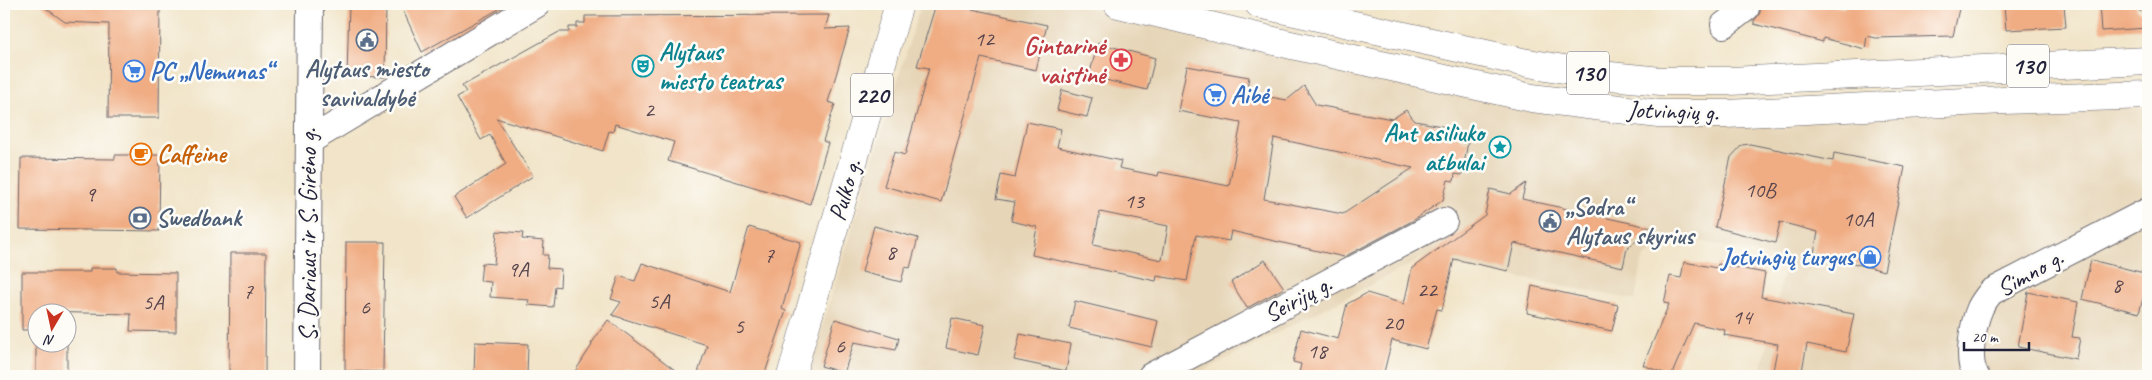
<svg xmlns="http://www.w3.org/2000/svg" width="2152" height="380" viewBox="0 0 2152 380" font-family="Caveat,sans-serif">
  <rect width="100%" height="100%" fill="#fdfcf7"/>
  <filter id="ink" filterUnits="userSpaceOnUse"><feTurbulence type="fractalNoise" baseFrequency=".02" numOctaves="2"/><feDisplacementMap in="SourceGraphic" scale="10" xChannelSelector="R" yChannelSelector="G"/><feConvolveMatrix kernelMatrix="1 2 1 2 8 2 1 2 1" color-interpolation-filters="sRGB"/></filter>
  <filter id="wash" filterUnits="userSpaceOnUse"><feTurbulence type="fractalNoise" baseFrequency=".0096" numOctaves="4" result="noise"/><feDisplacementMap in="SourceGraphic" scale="20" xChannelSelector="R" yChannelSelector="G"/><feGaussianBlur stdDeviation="1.12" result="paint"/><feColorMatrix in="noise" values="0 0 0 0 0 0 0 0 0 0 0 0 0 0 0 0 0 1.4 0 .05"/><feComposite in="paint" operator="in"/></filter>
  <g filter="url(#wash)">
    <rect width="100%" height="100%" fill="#f1e4c8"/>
    <path fill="#e6d5b7" d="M 921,4 L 1074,4 L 1527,106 L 2148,108 L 2148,366 L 2135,376 L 1760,376 L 1786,260 L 1673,235 L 1643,258 L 1635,300 L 1421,259 L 1193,376 L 807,376 Z"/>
    <g id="blocks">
      <path fill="#f0ac82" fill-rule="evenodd" d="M 40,4 L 160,4 L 159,118 L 108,118 L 109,24 L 65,22 Z
        M 349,4 L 386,4 L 385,77 L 347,76 Z
        M 400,4 L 508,4 L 422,52 Z
        M 936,4 L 948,4 L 1047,25 L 1036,70 L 981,58 L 941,202 L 884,186 L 894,152 L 905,155 L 929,68 L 917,66 Z
        M 1760,4 L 1826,4 L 1844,8 L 1845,4 L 1960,4 L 1953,36 L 1876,38 L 1867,36 L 1865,49 L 1823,38 L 1823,42 L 1754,24 L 1754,21 L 1760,13 Z
        M 2004,4 L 2064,4 L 2066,27 L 2006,30 Z
        M 2099,4 L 2136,4 L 2137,9 L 2148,17 L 2148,28 L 2101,31 Z
        M 829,15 L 825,29 L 850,28 L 828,102 L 835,104 L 823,141 L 828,143 L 810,204 L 668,161 L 674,142 L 615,124 L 613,132 L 609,131 L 603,151 L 496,118 L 533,176 L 467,218 L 454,197 L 506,164 L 490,135 L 481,140 L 457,97 L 466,92 L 462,86 L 559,32 L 569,32 L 569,27 L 577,27 L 577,23 L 585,23 L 585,16 Z
        M 1098,43 L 1155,58 L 1147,90 L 1089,76 Z
        M 1187,66 L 1249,77 L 1246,93 L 1287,100 L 1304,86 L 1316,105 L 1392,119 L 1406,110 L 1415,121 L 1457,129 L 1456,135 L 1461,137 L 1461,141 L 1468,142 L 1462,175 L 1455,174 L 1454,181 L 1448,180 L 1443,200 L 1414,220 L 1344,257 L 1231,231 L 1229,241 L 1196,235 L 1187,281 L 1157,276 L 1156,281 L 1032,255 L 1037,227 L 1011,221 L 1015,202 L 996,199 L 1001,175 L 1015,178 L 1027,122 L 1061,129 L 1057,147 L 1121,161 L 1119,168 L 1158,176 L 1159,172 L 1229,186 L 1241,123 L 1178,111 ZM 1274,138 L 1413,168 L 1343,214 L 1264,199 ZM 1100,212 L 1168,226 L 1162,260 L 1093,245 Z
        M 1062,90 L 1092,98 L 1087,117 L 1057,110 Z
        M 1750,144 L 1833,161 L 1834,153 L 1905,167 L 1884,271 L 1814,253 L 1818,232 L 1780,222 L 1775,243 L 1715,227 L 1731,157 L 1742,145 Z
        M 115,155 L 160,155 L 159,231 L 20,229 L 21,158 L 115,159 Z
        M 1526,183 L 1522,199 L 1653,228 L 1627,248 L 1623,267 L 1514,243 L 1508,271 L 1454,259 L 1442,310 L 1437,309 L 1426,349 L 1392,340 L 1383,376 L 1314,376 L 1299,373 L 1301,364 L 1293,362 L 1301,329 L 1338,339 L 1347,304 L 1367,293 L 1404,304 L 1412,268 L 1485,215 L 1490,189 L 1511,194 Z
        M 874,226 L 918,238 L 910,268 L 905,267 L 901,282 L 862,272 Z
        M 749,227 L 801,242 L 782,309 L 786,311 L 764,376 L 697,376 L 707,345 L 612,315 L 621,302 L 611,299 L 619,276 L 635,281 L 642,263 L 730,292 Z
        M 497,231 L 523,233 L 522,239 L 544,241 L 543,255 L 548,255 L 547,268 L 561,269 L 560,287 L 555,286 L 553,307 L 528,305 L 529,300 L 490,297 L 491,282 L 480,281 L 482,263 L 494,264 Z
        M 346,242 L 385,242 L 383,372 L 345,371 Z
        M 230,253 L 266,253 L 265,376 L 229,376 Z
        M 1265,260 L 1284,288 L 1247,308 L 1231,282 Z
        M 2091,260 L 2148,274 L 2148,296 L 2144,295 L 2139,313 L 2082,299 Z
        M 1684,262 L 1717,268 L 1718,264 L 1765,273 L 1761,297 L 1854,314 L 1846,352 L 1807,344 L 1801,376 L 1772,376 L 1778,344 L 1724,335 L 1725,330 L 1694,323 L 1671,376 L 1643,365 L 1669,304 L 1664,303 L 1670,276 L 1681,278 Z
        M 90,268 L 117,268 L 117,272 L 176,273 L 176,332 L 130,331 L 131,314 L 38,312 L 38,342 L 67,342 L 67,376 L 36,376 L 36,330 L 22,330 L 22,272 L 90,272 Z
        M 1532,286 L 1618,305 L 1612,331 L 1527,313 Z
        M 2028,292 L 2078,302 L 2072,337 L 2080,338 L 2076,359 L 2018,347 Z
        M 1075,301 L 1158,321 L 1152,347 L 1069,328 Z
        M 952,318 L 985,325 L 978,355 L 946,348 Z
        M 835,319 L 899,338 L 896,350 L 854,342 L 844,373 L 821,366 Z
        M 608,320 L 683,376 L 638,376 L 626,368 L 621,376 L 572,376 L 592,345 L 591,344 Z
        M 1020,334 L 1071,344 L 1066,371 L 1014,360 Z
        M 475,342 L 528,344 L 527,376 L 474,376 Z"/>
    </g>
  </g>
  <g filter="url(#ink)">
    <use href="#blocks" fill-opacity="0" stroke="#6a666c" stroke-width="1"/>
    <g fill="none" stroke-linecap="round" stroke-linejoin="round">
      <g stroke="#6a666c" stroke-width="28">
        <path id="street" d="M 1724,25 L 1746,8
          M 309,141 L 537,4
          M 307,376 L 310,4
          M 1151,376 L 1444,221
          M 1976,376 C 1966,361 1973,324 1980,308 C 1983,302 1987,297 1991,292 L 2148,211"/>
      </g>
      <g stroke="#6a666c" stroke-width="29">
        <path id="primary" d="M 1118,4 L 1291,45 L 1532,98 L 1659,114 L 1726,114 L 2004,100 L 2148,95
          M 1259,4 L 1522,62 L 1600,75 L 1661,81 L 1730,81 L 2148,61
          M 791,376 L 899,4"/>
      </g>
      <use href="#street" stroke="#fff" stroke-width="26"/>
      <use href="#primary" stroke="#fff" stroke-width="28"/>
    </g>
  </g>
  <defs>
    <g id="civic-ring" transform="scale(1.125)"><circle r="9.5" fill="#fdfcf7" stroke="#5c6f8a" stroke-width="1.5"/><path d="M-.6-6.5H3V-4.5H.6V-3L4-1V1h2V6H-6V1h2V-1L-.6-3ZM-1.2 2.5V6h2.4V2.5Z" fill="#5c6f8a"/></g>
    <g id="pharmacy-ring" transform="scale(1.125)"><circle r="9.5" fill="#fdfcf7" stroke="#e0444e" stroke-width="1.5"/><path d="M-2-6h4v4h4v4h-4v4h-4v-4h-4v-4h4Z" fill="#e0444e"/></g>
    <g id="theatre-ring" transform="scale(1.125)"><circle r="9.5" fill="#fdfcf7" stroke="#0f9aa8" stroke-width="1.5"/><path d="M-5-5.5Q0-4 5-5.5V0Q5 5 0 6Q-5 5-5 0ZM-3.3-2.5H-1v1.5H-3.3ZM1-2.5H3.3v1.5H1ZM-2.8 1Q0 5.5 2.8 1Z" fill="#0f9aa8"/></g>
    <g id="supermarket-ring" transform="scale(1.125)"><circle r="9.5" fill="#fdfcf7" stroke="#3f7fe0" stroke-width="1.5"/><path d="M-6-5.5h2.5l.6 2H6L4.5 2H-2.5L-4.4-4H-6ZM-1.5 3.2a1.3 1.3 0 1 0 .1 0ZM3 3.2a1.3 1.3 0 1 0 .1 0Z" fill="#3f7fe0"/></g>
    <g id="sight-ring" transform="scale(1.125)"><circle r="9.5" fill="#fdfcf7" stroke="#0f9aa8" stroke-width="1.5"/><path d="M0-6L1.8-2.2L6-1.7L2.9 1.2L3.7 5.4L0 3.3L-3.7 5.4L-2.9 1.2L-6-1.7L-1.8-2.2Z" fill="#0f9aa8"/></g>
    <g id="cafe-ring" transform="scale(1.125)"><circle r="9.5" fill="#fdfcf7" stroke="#e8710a" stroke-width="1.5"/><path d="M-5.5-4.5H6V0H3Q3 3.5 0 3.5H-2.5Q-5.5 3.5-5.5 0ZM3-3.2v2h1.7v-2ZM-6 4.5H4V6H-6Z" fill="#e8710a"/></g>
    <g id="bank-ring" transform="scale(1.125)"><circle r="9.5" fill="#fdfcf7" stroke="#5c6f8a" stroke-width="1.5"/><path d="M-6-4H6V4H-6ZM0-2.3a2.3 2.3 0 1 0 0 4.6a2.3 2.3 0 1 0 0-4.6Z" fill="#5c6f8a"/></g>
    <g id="shop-ring" transform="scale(1.125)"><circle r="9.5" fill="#fdfcf7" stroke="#3f7fe0" stroke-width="1.5"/><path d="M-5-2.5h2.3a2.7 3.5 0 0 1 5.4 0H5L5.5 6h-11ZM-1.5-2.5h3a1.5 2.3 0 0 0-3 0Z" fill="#3f7fe0"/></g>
  </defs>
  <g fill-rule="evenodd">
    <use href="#civic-ring" x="367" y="40"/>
    <use href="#pharmacy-ring" x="1121" y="60"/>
    <use href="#theatre-ring" x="643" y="66"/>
    <use href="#supermarket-ring" x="134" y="71"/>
    <use href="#supermarket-ring" x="1215" y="95"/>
    <use href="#sight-ring" x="1500" y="147"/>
    <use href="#cafe-ring" x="141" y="154"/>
    <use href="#bank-ring" x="140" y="218"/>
    <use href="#civic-ring" x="1550" y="221"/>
    <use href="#shop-ring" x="1870" y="257"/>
  </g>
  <g text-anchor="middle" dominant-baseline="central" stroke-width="5" stroke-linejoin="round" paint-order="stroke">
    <g font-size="22" fill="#56444d">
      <text x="984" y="39">12</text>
      <text x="649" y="110">2</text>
      <text x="1760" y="190">10B</text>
      <text x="90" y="194">9</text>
      <text x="1134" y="201">13</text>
      <text x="1858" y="219">10A</text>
      <text x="891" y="252">8</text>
      <text x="769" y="255">7</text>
      <text x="518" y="269">9A</text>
      <text x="2117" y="285">8</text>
      <text x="1427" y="290">22</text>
      <text x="248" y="291">7</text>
      <text x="659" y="301">5A</text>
      <text x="153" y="302">5A</text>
      <text x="365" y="307">6</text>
      <text x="1742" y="317">14</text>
      <text x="1393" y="323">20</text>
      <text x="739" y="326">5</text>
      <text x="840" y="346">6</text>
      <text x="1317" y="351">18</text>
    </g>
    <g fill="#fdfcf7" stroke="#646373" stroke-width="1">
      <rect x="2007" y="44.5" width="42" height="43" rx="4"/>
      <rect x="1567" y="51.5" width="42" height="43" rx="4"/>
      <rect x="851" y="73.5" width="42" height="43" rx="4"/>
    </g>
    <g font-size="24" font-weight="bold" fill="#22223b">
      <text x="2028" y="66">130</text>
      <text x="1588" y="73">130</text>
      <text x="872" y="95">220</text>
    </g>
    <g font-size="25" font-weight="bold" fill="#be3a42" stroke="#fdfcf7" text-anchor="end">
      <text x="1105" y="46">Gintarinė<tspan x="1105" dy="29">vaistinė</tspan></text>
    </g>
    <g font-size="25" font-weight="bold" fill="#0d838f" stroke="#fdfcf7" text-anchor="start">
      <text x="659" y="52">Alytaus<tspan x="659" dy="29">miesto teatras</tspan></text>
      <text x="1484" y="133" text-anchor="end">Ant asiliuko<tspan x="1484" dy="29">atbulai</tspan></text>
    </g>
    <g font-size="25" font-weight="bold" fill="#4e5e75" stroke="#fdfcf7" text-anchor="start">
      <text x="367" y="69" text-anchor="middle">Alytaus miesto<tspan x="367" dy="29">savivaldybė</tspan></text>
      <text x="1566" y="207">„Sodra“<tspan x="1566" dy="29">Alytaus skyrius</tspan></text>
      <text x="156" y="218">Swedbank</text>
    </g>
    <g font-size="25" font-weight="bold" fill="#366cbe" stroke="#fdfcf7" text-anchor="start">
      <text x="150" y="71">PC „Nemunas“</text>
      <text x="1231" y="95">Aibė</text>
      <text x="1854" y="257" text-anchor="end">Jotvingių turgus</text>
    </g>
    <g font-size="25" fill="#22223b" stroke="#fdfcf7">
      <text transform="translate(1673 111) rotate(2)">Jotvingių g.</text>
      <text transform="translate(845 190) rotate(-74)">Pulko g.</text>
      <text transform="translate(308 235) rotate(-90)">S. Dariaus ir S. Girėno g.</text>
      <text transform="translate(2030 273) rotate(-29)">Simno g.</text>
      <text transform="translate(1298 299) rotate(-28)">Seirijų g.</text>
    </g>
    <g font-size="25" font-weight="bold" fill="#c56008" stroke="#fdfcf7" text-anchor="start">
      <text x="157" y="154">Caffeine</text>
    </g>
  </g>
  <rect width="2152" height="380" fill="none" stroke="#fdfcf7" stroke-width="20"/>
  <g transform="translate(52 328) rotate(189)"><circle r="24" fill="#fdfcf7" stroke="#a5a5ac"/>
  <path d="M0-4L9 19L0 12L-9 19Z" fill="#c8321e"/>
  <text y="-8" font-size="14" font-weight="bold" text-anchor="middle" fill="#22223b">N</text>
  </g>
  <path d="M1964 342v8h65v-8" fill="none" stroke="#22223b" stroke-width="2.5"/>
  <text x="1972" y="342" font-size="15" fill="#22223b" stroke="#fdfcf7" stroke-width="4" paint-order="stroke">20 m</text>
</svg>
